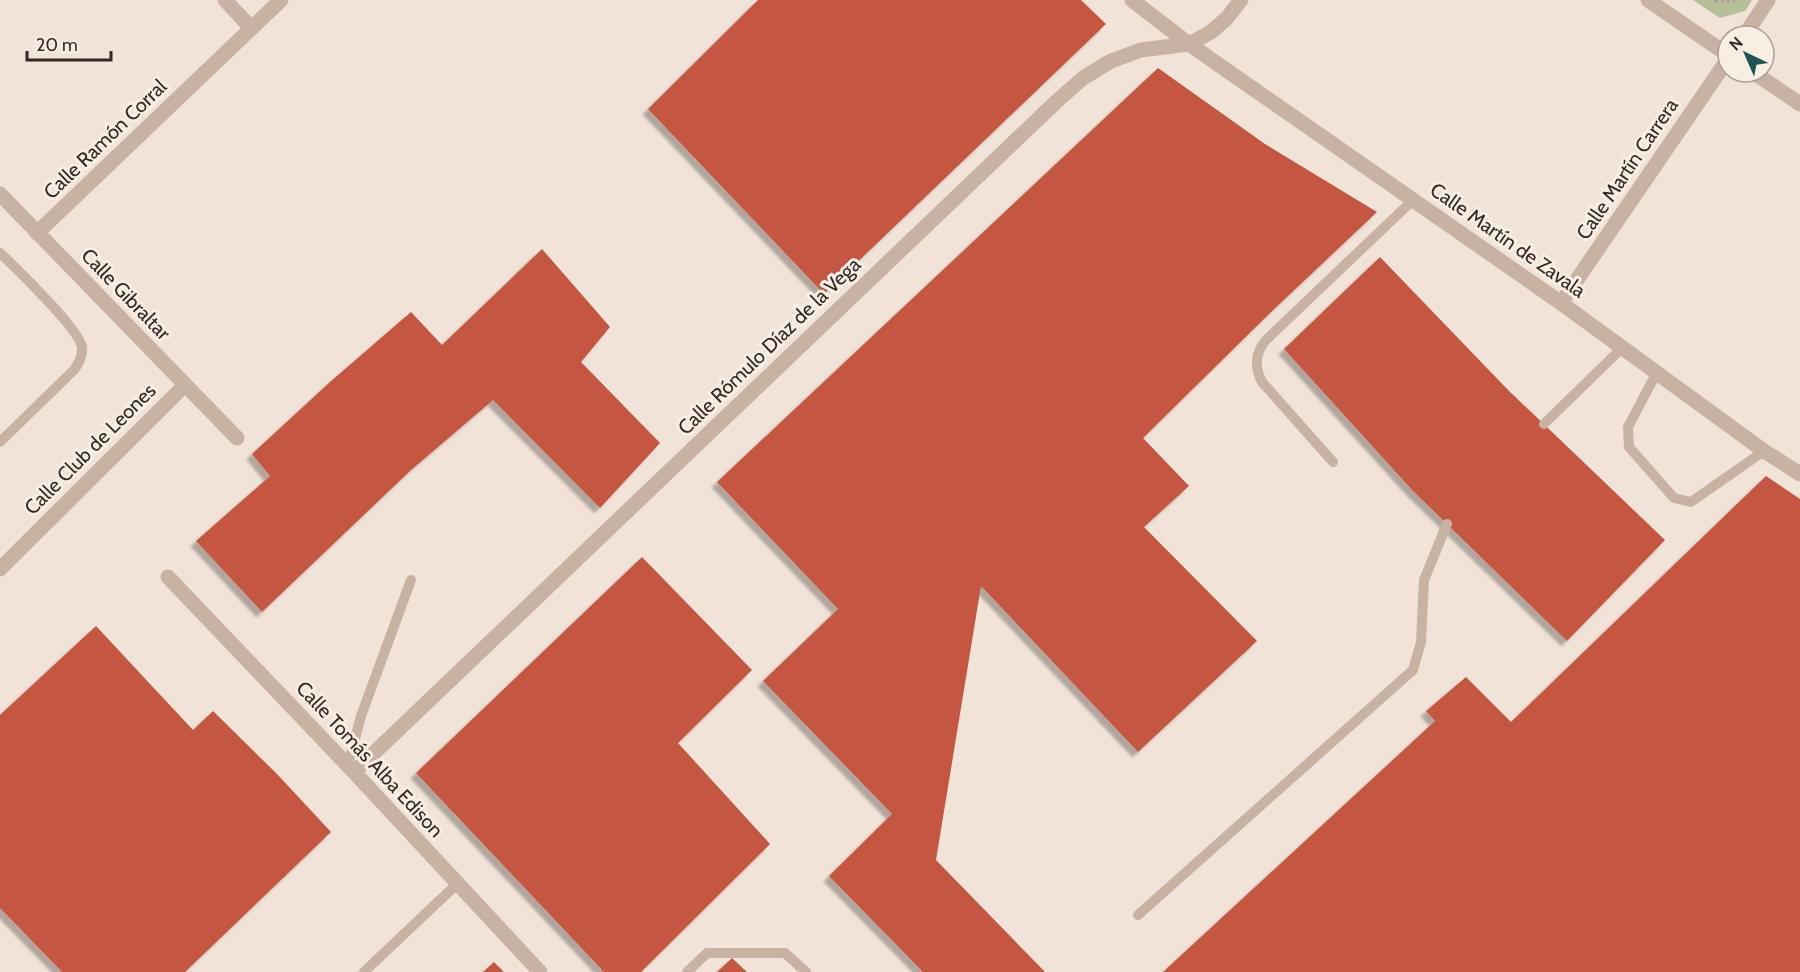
<svg xmlns="http://www.w3.org/2000/svg" width="1800" height="972" viewBox="0 0 1800 972" font-family="Cabin,sans-serif">
  <defs>
    <filter id="shadow"><feDropShadow dx="-5.5" dy="5.5" stdDeviation="1.5" flood-color="#0004"/></filter>
  </defs>
  <rect width="100%" height="100%" fill="#f1e3d8"/>
  <path fill="#b5bf99" d="M 1693,0 L 1752,0 L 1745,11 L 1720,18 Z"/>
  <path fill="#c55742" filter="url(#shadow)" d="M 758,0 L 1081,0 L 1106,24 L 824,294 L 648,109 Z
    M 1158,68 L 1265,144 L 1377,212 L 1271,312 L 1143,438 L 1189,486 L 1144,527 L 1257,641 L 1138,752 L 981,586 L 936,860 L 1045,972 L 923,972 L 829,876 L 892,814 L 763,681 L 838,609 L 717,482 Z
    M 542,249 L 610,327 L 581,362 L 660,443 L 600,508 L 493,400 L 411,470 L 262,612 L 196,541 L 270,476 L 252,454 L 330,382 L 411,312 L 442,345 Z
    M 1380,257 L 1509,391 L 1665,540 L 1567,641 L 1413,491 L 1284,349 Z
    M 1766,476 L 1800,499 L 1800,972 L 1163,972 L 1435,721 L 1426,711 L 1466,677 L 1511,722 Z
    M 642,557 L 752,670 L 678,743 L 770,844 L 641,972 L 604,972 L 416,773 Z
    M 96,626 L 193,730 L 213,711 L 277,774 L 331,832 L 185,972 L 62,972 L 0,908 L 0,715 Z
    M 732,958 L 747,972 L 717,972 Z
    M 494,962 L 504,972 L 483,972 Z"/>
  <g fill="none" stroke-linecap="round" stroke-linejoin="round">
    <path stroke="#b49c8f" stroke-width="4" stroke-dasharray="3 3" stroke-linecap="butt" d="M 1715,0 L 1717,1 L 1738,0"/>
    <path stroke="#c8b2a4" stroke-width="10" d="M 0,253 C 16,268 79,329 82,347 C 83,355 79,362 75,369 L 0,442
      M 1657,372 L 1628,427 L 1629,447 L 1674,498 L 1691,502 L 1764,451
      M 1544,424 L 1623,347
      M 1333,462 L 1262,382 C 1254,366 1255,353 1266,340 L 1413,200
      M 348,765 L 361,716 L 411,580
      M 1138,915 L 1413,670 L 1421,642 L 1424,580 L 1447,524
      M 364,972 L 458,883
      M 687,972 L 707,953 L 785,953 L 806,972"/>
    <path stroke="#c8b2a4" stroke-width="15" d="M 225,0 L 251,28
      M 1132,0 L 1189,44 L 1561,303 L 1764,451 L 1800,474
      M 1648,0 L 1728,55
      M 1744,36 L 1768,0
      M 1753,72 L 1800,104
      M 0,194 L 237,438
      M 37,233 L 281,0
      M 1561,303 L 1728,59
      M 0,569 L 185,385
      M 168,577 L 354,772 L 540,972
      M 354,772 L 1057,101 L 1083,78 L 1111,61 L 1141,50 L 1189,44 L 1211,32 L 1227,18 L 1241,0"/>
  </g>
  <g text-anchor="middle" dominant-baseline="central" stroke-width="6" stroke-linejoin="round" paint-order="stroke">
    <g font-size="20" fill="#342926" stroke="#f9eee4">
      <text transform="translate(105 139) rotate(-44)">Calle Ramón Corral</text>
      <text transform="translate(1627 169) rotate(-56)">Calle Martín Carrera</text>
      <text transform="translate(1508 240) rotate(35)">Calle Martín de Zavala</text>
      <text transform="translate(126 294) rotate(46)">Calle Gibraltar</text>
      <text transform="translate(769 346) rotate(-44)">Calle Rómulo Díaz de la Vega</text>
      <text transform="translate(90 449) rotate(-45)">Calle Club de Leones</text>
      <text transform="translate(370 759) rotate(47)">Calle Tomás Alba Edison</text>
    </g>
  </g>
  <g transform="translate(1746 54) rotate(316)"><circle r="28" fill="#f9eee4" stroke="#aa9f98" stroke-width="1.5"/>
  <path d="M0-4.5L10 22L0 15L-10 22Z" fill="#1c5554"/>
  <text y="-9" font-size="16" font-weight="bold" text-anchor="middle" fill="#342926">N</text>
  </g>
  <path d="M27 51v9h84v-9" fill="none" stroke="#342926" stroke-width="3"/>
  <text x="36" y="51" font-size="18" fill="#342926" stroke="#f9eee4" stroke-width="4.5" paint-order="stroke">20 m</text>
</svg>
